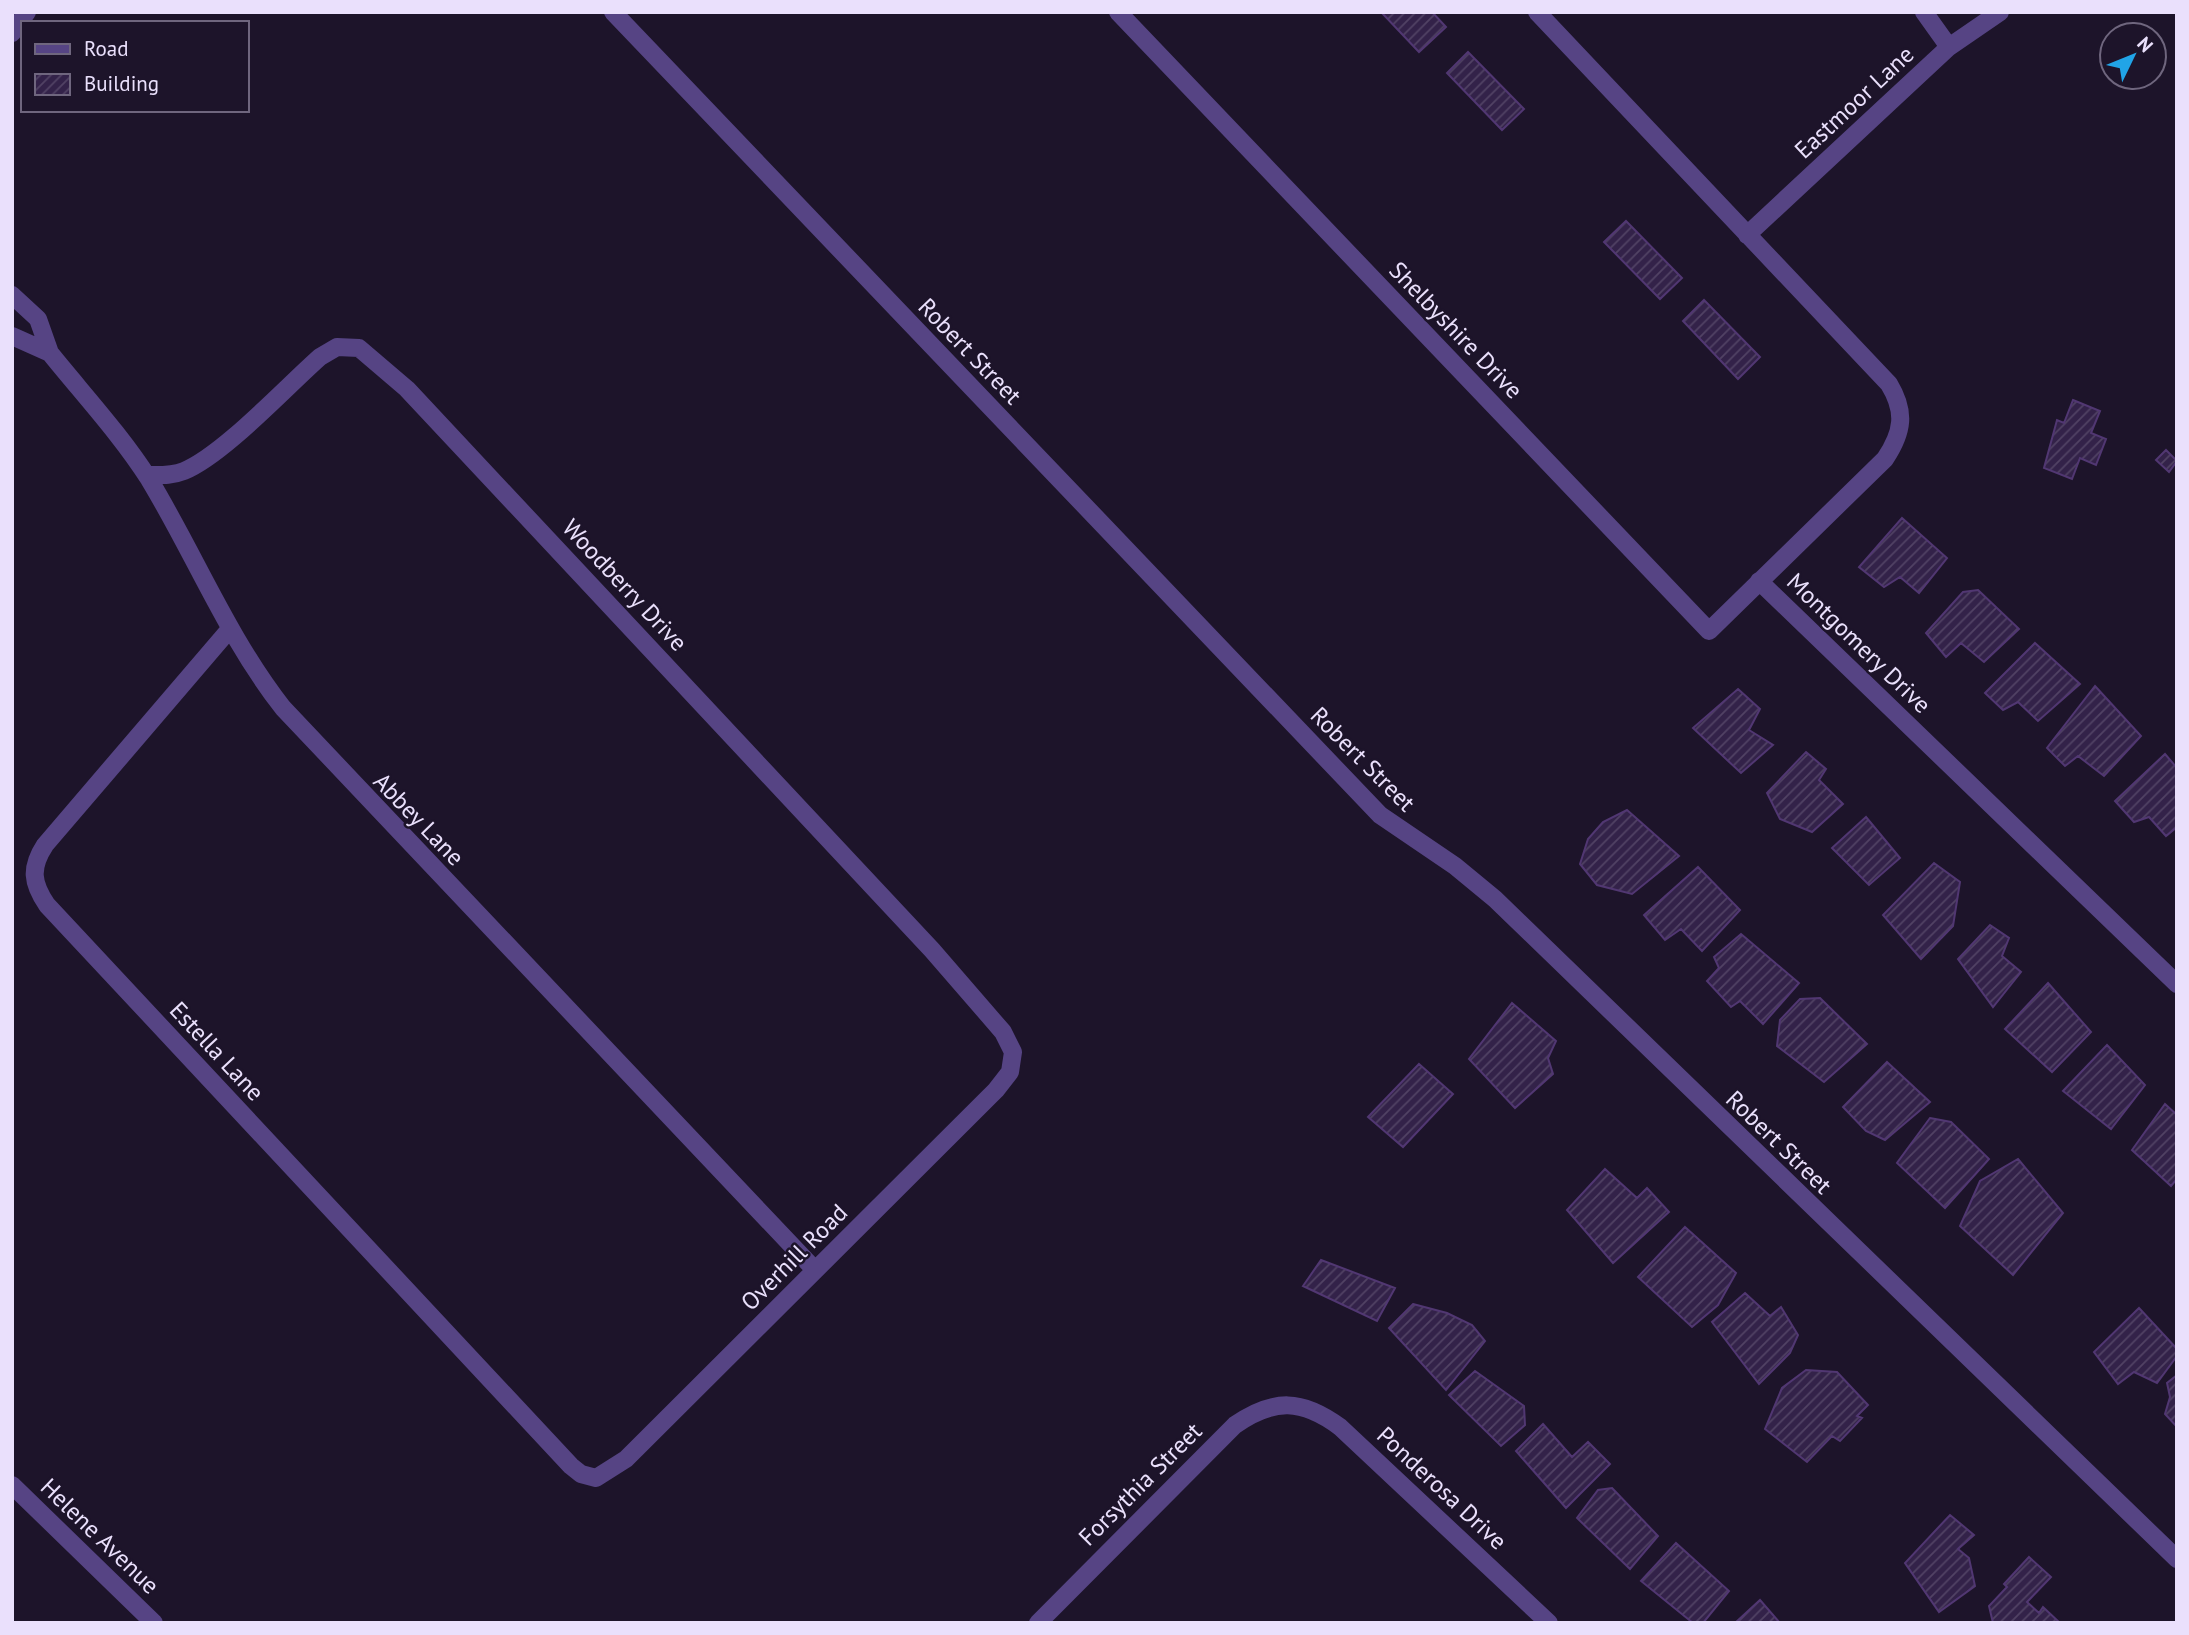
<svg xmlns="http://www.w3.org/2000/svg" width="2189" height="1635" viewBox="0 0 2189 1635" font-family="'PT Sans',sans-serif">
  <defs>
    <pattern id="building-hatch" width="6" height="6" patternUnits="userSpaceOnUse" patternTransform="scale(1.75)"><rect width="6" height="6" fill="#332249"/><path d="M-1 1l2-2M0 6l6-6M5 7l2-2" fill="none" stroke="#514264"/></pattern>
  </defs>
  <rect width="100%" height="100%" fill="#1d142a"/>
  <path fill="url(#building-hatch)" stroke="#513772" stroke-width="2" d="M 1381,12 L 1432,12 L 1446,27 L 1419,52 Z
    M 1468,52 L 1524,109 L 1502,130 L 1447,73 Z
    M 1626,221 L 1682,278 L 1660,299 L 1604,242 Z
    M 1704,300 L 1760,357 L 1738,379 L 1683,321 Z
    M 2073,400 L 2100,411 L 2091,433 L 2106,439 L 2096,465 L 2080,458 L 2072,479 L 2044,468 L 2057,420 L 2064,423 Z
    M 2166,450 L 2177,461 L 2169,472 L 2156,460 Z
    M 1902,518 L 1947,558 L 1919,593 L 1900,577 L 1884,587 L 1859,567 Z
    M 1978,590 L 2019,629 L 1984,662 L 1961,643 L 1946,657 L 1926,633 L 1963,592 Z
    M 2035,643 L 2080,684 L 2038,721 L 2018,702 L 2003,710 L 1985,693 Z
    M 2095,686 L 2141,736 L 2104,776 L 2078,756 L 2065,766 L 2047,748 Z
    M 1738,689 L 1760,709 L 1749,730 L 1773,745 L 1741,773 L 1693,728 Z
    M 1806,752 L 1826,769 L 1819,780 L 1843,804 L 1812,832 L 1780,819 L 1767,793 Z
    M 2165,754 L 2177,768 L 2177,827 L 2166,836 L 2149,817 L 2134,822 L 2115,801 Z
    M 1627,810 L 1679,856 L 1632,894 L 1597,885 L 1580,864 L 1588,839 L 1603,822 Z
    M 1866,817 L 1900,858 L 1869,885 L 1832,848 Z
    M 1934,863 L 1960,882 L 1953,926 L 1921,959 L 1883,915 Z
    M 1698,867 L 1740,910 L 1702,951 L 1681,929 L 1665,940 L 1644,915 Z
    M 1990,925 L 2009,938 L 2002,956 L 2021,972 L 1993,1007 L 1958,959 Z
    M 1741,934 L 1799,983 L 1763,1024 L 1740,1001 L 1731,1007 L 1707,981 L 1719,968 L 1714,957 Z
    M 2048,983 L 2091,1032 L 2052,1072 L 2005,1029 Z
    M 1820,998 L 1867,1044 L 1824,1082 L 1777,1046 L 1780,1020 L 1800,999 Z
    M 1512,1003 L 1556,1041 L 1548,1058 L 1553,1074 L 1515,1108 L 1469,1059 Z
    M 2107,1045 L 2145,1085 L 2111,1129 L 2063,1091 Z
    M 1887,1062 L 1930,1102 L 1885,1140 L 1866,1131 L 1843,1107 Z
    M 1419,1064 L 1453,1094 L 1403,1147 L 1368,1117 Z
    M 2165,1104 L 2177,1115 L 2177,1179 L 2171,1186 L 2132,1150 Z
    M 1930,1118 L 1951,1122 L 1989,1159 L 1945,1208 L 1897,1163 Z
    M 2018,1159 L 2063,1213 L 2013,1275 L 1960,1226 L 1980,1181 Z
    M 1605,1169 L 1637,1198 L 1647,1188 L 1669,1212 L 1613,1263 L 1567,1210 Z
    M 1685,1227 L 1736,1273 L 1718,1305 L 1692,1327 L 1638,1277 Z
    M 1321,1260 L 1395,1288 L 1377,1321 L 1303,1286 Z
    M 1745,1293 L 1770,1316 L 1781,1307 L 1798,1335 L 1790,1353 L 1759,1384 L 1712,1322 Z
    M 1413,1304 L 1447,1313 L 1472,1325 L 1485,1341 L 1446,1390 L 1389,1328 Z
    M 2139,1308 L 2177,1349 L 2177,1356 L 2157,1383 L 2134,1372 L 2118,1384 L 2094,1352 Z
    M 1806,1370 L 1837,1372 L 1868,1405 L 1857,1416 L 1862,1418 L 1840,1441 L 1832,1436 L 1807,1462 L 1765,1429 L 1782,1388 Z
    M 1475,1371 L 1524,1406 L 1525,1425 L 1501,1446 L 1449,1395 Z
    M 2177,1375 L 2177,1427 L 2165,1414 L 2170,1397 L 2167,1383 Z
    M 1543,1424 L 1572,1457 L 1588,1442 L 1610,1464 L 1566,1508 L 1516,1451 Z
    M 1612,1488 L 1658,1536 L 1630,1569 L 1577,1518 L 1598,1490 Z
    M 1950,1515 L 1974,1535 L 1958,1549 L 1969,1558 L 1975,1586 L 1939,1612 L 1905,1563 Z
    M 1676,1543 L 1729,1591 L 1703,1623 L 1693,1623 L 1641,1581 Z
    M 2029,1557 L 2051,1577 L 2027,1602 L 2039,1613 L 2043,1607 L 2060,1623 L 1993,1623 L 1989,1606 L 2007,1587 L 2004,1584 Z
    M 1760,1600 L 1780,1623 L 1735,1623 Z"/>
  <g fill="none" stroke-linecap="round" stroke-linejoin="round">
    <path stroke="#564484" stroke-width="18" d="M 613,12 L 1380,815 L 1455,866 L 1495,899 L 2177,1559
      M 1118,12 L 1709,631 L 1885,459 C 1903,432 1906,412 1889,384 L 1537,12
      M 1924,12 L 1949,47
      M 12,33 L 27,12
      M 1747,235 L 1949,47 L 2000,12
      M 12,295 L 38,319 L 50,353 L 12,336
      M 50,353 C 83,394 121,435 149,479 C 195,555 228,638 283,708 L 815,1270
      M 146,475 C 159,475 172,476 184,471 C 223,455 286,387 320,357 L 337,347 L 359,348 L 407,389 L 932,950 L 1003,1032 L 1013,1052 L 1010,1072 L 996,1090 L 626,1459 L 596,1478 L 581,1474 L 571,1466 L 47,905 C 32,883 30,868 45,845 L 229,630
      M 1759,581 L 2177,984
      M 12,1485 L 154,1623
      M 1038,1623 L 1235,1425 C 1274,1398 1302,1399 1340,1427 L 1549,1623"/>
  </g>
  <g text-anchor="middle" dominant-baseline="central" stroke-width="5" stroke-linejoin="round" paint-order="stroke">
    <g font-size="24" fill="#eae0fc" stroke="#1d142a">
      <text transform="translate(1854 102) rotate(-43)">Eastmoor Lane</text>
      <text transform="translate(1456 330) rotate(46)">Shelbyshire Drive</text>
      <text transform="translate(970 351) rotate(46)">Robert Street</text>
      <text transform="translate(625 585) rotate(47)">Woodberry Drive</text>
      <text transform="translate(1859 643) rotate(44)">Montgomery Drive</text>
      <text transform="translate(1363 759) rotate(45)">Robert Street</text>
      <text transform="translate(419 819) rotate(46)">Abbey Lane</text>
      <text transform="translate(217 1051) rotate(47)">Estella Lane</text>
      <text transform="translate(1779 1142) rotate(44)">Robert Street</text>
      <text transform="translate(794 1257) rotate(-45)">Overhill Road</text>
      <text transform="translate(1140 1484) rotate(-45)">Forsythia Street</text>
      <text transform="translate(1442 1488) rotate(43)">Ponderosa Drive</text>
      <text transform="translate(100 1536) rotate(44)">Helene Avenue</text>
    </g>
  </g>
  <rect width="2189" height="1635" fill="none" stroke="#eae0fc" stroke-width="28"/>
  <rect x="21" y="21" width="228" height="91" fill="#1d142a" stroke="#6f667e" stroke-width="2"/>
  <rect x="35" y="44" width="35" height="10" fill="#564484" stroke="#6f667e" stroke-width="2"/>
  <text x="84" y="56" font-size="21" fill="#eae0fc">Road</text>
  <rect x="35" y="74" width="35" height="21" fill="url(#building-hatch)" stroke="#6f667e" stroke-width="2"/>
  <text x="84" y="91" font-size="21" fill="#eae0fc">Building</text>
  <g transform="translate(2133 56) rotate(47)"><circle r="33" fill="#1d142a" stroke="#6f667e" stroke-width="2"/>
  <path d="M0-5L12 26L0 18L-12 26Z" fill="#21a4e7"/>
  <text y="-10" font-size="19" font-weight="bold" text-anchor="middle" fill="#eae0fc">N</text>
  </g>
</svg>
